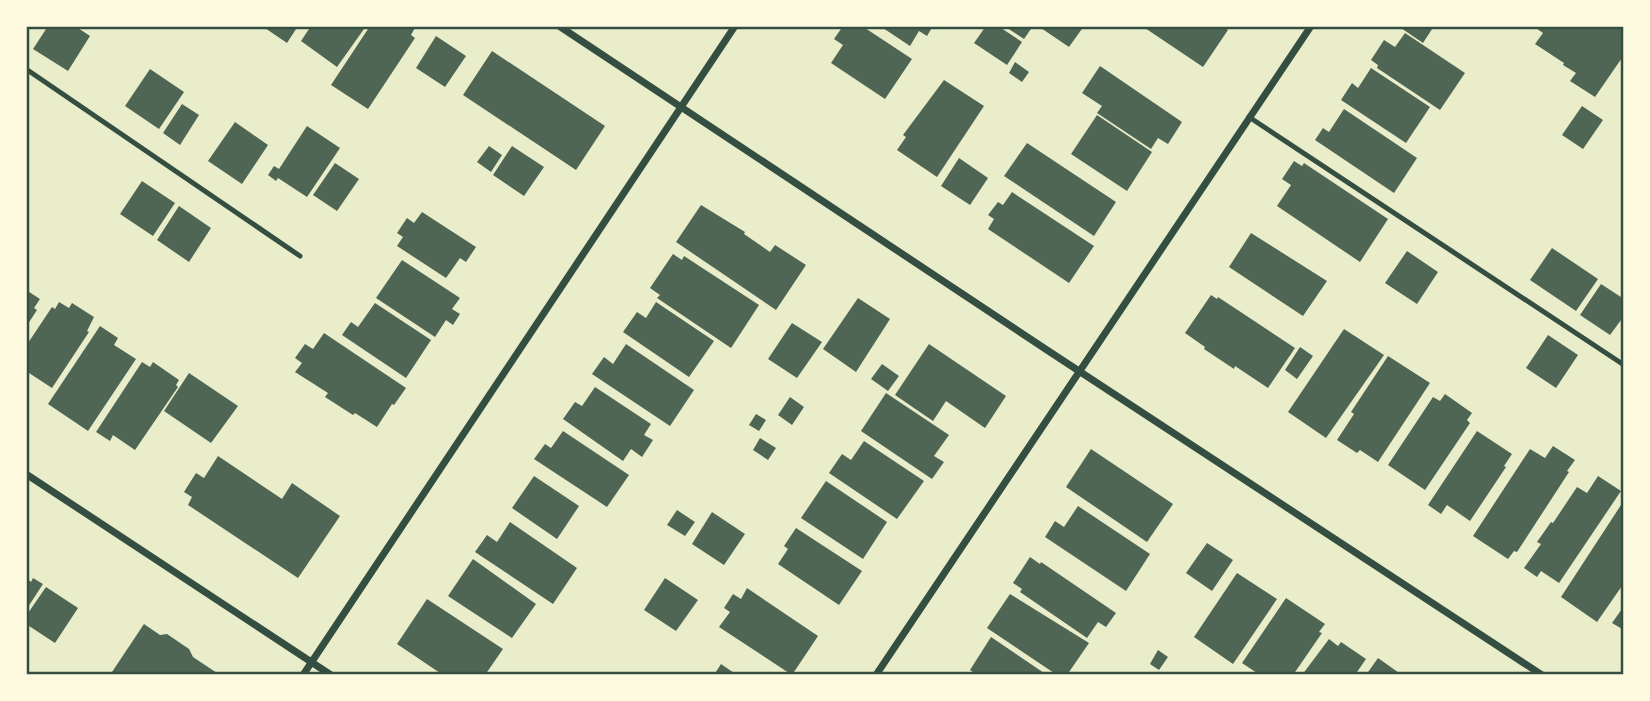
<svg xmlns="http://www.w3.org/2000/svg" width="1650" height="701" viewBox="0 0 1650 701" font-family="Karla,sans-serif">
  <rect width="100%" height="100%" fill="#e9edc9"/>
  <path fill="#4f6655" d="M 48,26 L 75,26 L 90,36 L 68,71 L 33,49 Z
    M 262,26 L 298,26 L 287,43 Z
    M 311,26 L 360,26 L 364,29 L 337,67 L 301,41 Z
    M 370,26 L 416,26 L 411,35 L 415,38 L 368,109 L 331,85 Z
    M 843,26 L 862,26 L 912,59 L 885,99 L 831,63 L 843,45 L 834,39 Z
    M 880,26 L 933,26 L 927,36 L 919,31 L 910,46 Z
    M 986,26 L 998,26 L 1022,42 L 1007,65 L 974,43 Z
    M 1004,26 L 1033,26 L 1024,39 Z
    M 1038,26 L 1084,26 L 1069,47 Z
    M 1142,26 L 1222,26 L 1228,30 L 1203,67 Z
    M 1398,26 L 1434,26 L 1423,43 Z
    M 1533,26 L 1624,26 L 1624,55 L 1595,97 L 1570,81 L 1576,73 L 1563,65 L 1564,63 L 1535,44 L 1543,33 Z
    M 1405,33 L 1465,73 L 1440,110 L 1377,68 L 1378,65 L 1371,60 L 1384,40 L 1395,47 Z
    M 436,36 L 466,56 L 445,87 L 416,68 Z
    M 492,51 L 605,126 L 576,170 L 463,95 Z
    M 1015,62 L 1029,72 L 1022,82 L 1009,73 Z
    M 1100,66 L 1182,122 L 1168,144 L 1158,138 L 1151,149 L 1097,113 L 1102,106 L 1082,93 Z
    M 1371,68 L 1430,107 L 1406,143 L 1341,100 L 1352,83 L 1358,88 Z
    M 150,69 L 184,92 L 159,129 L 125,106 Z
    M 944,80 L 984,106 L 937,177 L 897,150 L 906,137 L 903,135 Z
    M 182,104 L 199,115 L 180,145 L 163,133 Z
    M 1582,106 L 1603,120 L 1583,149 L 1562,135 Z
    M 1344,109 L 1417,158 L 1394,193 L 1315,140 L 1323,128 L 1329,132 Z
    M 1097,115 L 1152,152 L 1127,191 L 1071,154 Z
    M 235,122 L 268,145 L 242,184 L 208,161 Z
    M 307,126 L 340,148 L 307,197 L 278,178 L 276,181 L 268,175 L 274,166 L 279,169 Z
    M 1027,143 L 1116,202 L 1094,236 L 1004,176 Z
    M 489,146 L 502,155 L 491,172 L 477,162 Z
    M 512,146 L 544,167 L 524,196 L 493,175 Z
    M 959,158 L 988,178 L 970,205 L 941,186 Z
    M 1294,161 L 1302,166 L 1304,163 L 1388,219 L 1360,262 L 1277,206 L 1291,185 L 1282,179 Z
    M 335,163 L 359,179 L 337,211 L 313,195 Z
    M 142,181 L 175,203 L 153,236 L 120,214 Z
    M 1012,192 L 1094,246 L 1069,283 L 988,229 L 994,219 L 988,215 L 998,202 L 1003,205 Z
    M 701,205 L 745,232 L 744,234 L 770,252 L 775,245 L 806,265 L 776,310 L 676,242 Z
    M 179,206 L 211,228 L 189,262 L 157,240 Z
    M 422,212 L 476,247 L 466,262 L 460,258 L 446,278 L 397,246 L 403,237 L 397,233 L 407,218 L 414,223 Z
    M 1251,233 L 1327,281 L 1303,316 L 1229,267 Z
    M 1552,248 L 1598,279 L 1576,311 L 1530,280 Z
    M 1407,251 L 1438,272 L 1417,304 L 1385,283 Z
    M 673,254 L 682,260 L 684,256 L 759,305 L 731,348 L 657,298 L 660,295 L 650,288 Z
    M 402,260 L 460,298 L 452,309 L 460,314 L 453,325 L 446,320 L 435,337 L 376,298 Z
    M 1601,284 L 1624,299 L 1624,316 L 1610,335 L 1580,315 Z
    M 26,290 L 40,299 L 34,308 L 37,310 L 26,327 Z
    M 1211,295 L 1217,299 L 1218,297 L 1295,348 L 1268,388 L 1235,366 L 1234,369 L 1204,349 L 1205,347 L 1185,333 Z
    M 858,298 L 890,319 L 856,372 L 823,349 Z
    M 59,302 L 69,308 L 72,303 L 94,317 L 87,331 L 89,332 L 52,388 L 26,371 L 26,346 L 52,307 L 55,309 Z
    M 656,302 L 714,341 L 689,377 L 623,332 L 637,312 L 646,318 Z
    M 375,303 L 431,340 L 406,378 L 342,335 L 351,322 L 358,327 Z
    M 792,323 L 822,342 L 797,378 L 768,359 Z
    M 100,326 L 118,338 L 114,345 L 136,359 L 88,431 L 48,404 Z
    M 1344,329 L 1384,355 L 1326,438 L 1288,412 Z
    M 324,333 L 406,388 L 394,405 L 392,404 L 377,427 L 355,413 L 353,415 L 325,397 L 328,393 L 295,372 L 302,363 L 295,358 L 305,344 L 313,349 Z
    M 1548,335 L 1578,355 L 1556,388 L 1526,368 Z
    M 626,344 L 694,390 L 670,426 L 592,374 L 604,357 L 613,364 Z
    M 929,344 L 1006,396 L 985,428 L 946,401 L 933,421 L 895,395 Z
    M 1300,347 L 1313,356 L 1297,379 L 1285,370 Z
    M 1388,356 L 1430,383 L 1378,462 L 1360,450 L 1357,453 L 1337,440 L 1354,414 L 1351,412 Z
    M 142,362 L 150,367 L 153,362 L 179,380 L 176,385 L 178,387 L 135,450 L 113,435 L 110,441 L 96,432 Z
    M 882,364 L 899,376 L 888,391 L 871,379 Z
    M 189,373 L 238,406 L 211,443 L 164,411 Z
    M 595,387 L 651,424 L 644,435 L 653,440 L 642,457 L 631,449 L 623,461 L 563,419 L 575,402 L 582,406 Z
    M 886,393 L 949,435 L 934,456 L 944,462 L 932,479 L 861,431 Z
    M 1445,394 L 1472,413 L 1467,420 L 1470,423 L 1425,490 L 1388,465 L 1433,397 L 1440,401 Z
    M 790,397 L 804,407 L 792,425 L 778,415 Z
    M 756,414 L 766,420 L 759,431 L 749,425 Z
    M 563,431 L 629,475 L 607,507 L 534,459 L 545,444 L 551,448 Z
    M 1477,431 L 1512,454 L 1504,466 L 1506,467 L 1470,521 L 1447,505 L 1441,514 L 1428,505 Z
    M 760,438 L 776,448 L 768,460 L 753,450 Z
    M 864,441 L 924,481 L 897,519 L 829,473 L 842,454 L 851,460 Z
    M 1553,446 L 1575,460 L 1567,471 L 1569,472 L 1517,552 L 1514,551 L 1508,559 L 1473,536 L 1530,449 L 1545,458 Z
    M 1091,449 L 1173,504 L 1147,542 L 1066,487 Z
    M 218,456 L 282,499 L 292,483 L 340,516 L 298,578 L 188,505 L 192,497 L 184,492 L 196,473 L 204,478 Z
    M 534,476 L 579,506 L 557,539 L 512,508 Z
    M 1598,476 L 1621,491 L 1559,583 L 1541,571 L 1537,577 L 1524,568 L 1541,544 L 1537,542 L 1551,522 L 1553,523 L 1577,487 L 1587,493 Z
    M 826,481 L 887,522 L 863,559 L 801,518 Z
    M 1621,505 L 1624,507 L 1624,583 L 1597,622 L 1561,597 Z
    M 1078,506 L 1150,554 L 1126,591 L 1045,537 L 1055,521 L 1064,527 Z
    M 677,510 L 695,522 L 685,536 L 667,525 Z
    M 712,512 L 745,534 L 724,565 L 692,544 Z
    M 510,522 L 577,568 L 553,604 L 475,552 L 487,535 L 497,542 Z
    M 796,528 L 862,571 L 839,605 L 778,564 L 788,549 L 784,546 Z
    M 1207,543 L 1233,560 L 1212,591 L 1186,573 Z
    M 1030,557 L 1040,564 L 1041,562 L 1116,613 L 1106,627 L 1098,622 L 1087,638 L 1020,592 L 1022,589 L 1013,583 Z
    M 473,559 L 536,604 L 512,638 L 448,596 Z
    M 1237,573 L 1277,599 L 1233,664 L 1194,637 Z
    M 26,578 L 31,582 L 33,578 L 43,584 L 26,610 Z
    M 665,578 L 698,600 L 676,631 L 644,610 Z
    M 46,587 L 78,608 L 55,643 L 26,624 L 26,616 Z
    M 747,588 L 818,636 L 792,675 L 719,627 L 730,612 L 724,608 L 733,594 L 741,599 Z
    M 1010,594 L 1089,643 L 1067,675 L 1057,675 L 987,628 Z
    M 1286,598 L 1325,624 L 1319,632 L 1322,633 L 1293,675 L 1260,675 L 1242,663 Z
    M 427,599 L 503,649 L 485,675 L 443,675 L 397,644 Z
    M 1624,606 L 1624,630 L 1612,623 Z
    M 144,624 L 160,635 L 167,634 L 189,649 L 193,657 L 220,675 L 110,675 Z
    M 991,637 L 1047,675 L 977,675 L 970,670 Z
    M 1329,639 L 1338,646 L 1341,642 L 1366,659 L 1355,675 L 1302,675 Z
    M 1158,650 L 1168,657 L 1159,670 L 1150,664 Z
    M 1378,658 L 1402,675 L 1366,675 Z
    M 721,664 L 737,675 L 714,675 Z"/>
  <g fill="none" stroke-linecap="round" stroke-linejoin="round">
    <path stroke="#344e41" stroke-width="5" d="M 26,69 L 300,256
      M 1249,117 L 1624,365"/>
    <path stroke="#344e41" stroke-width="7" d="M 559,26 L 1050,352 L 1542,675
      M 26,474 L 331,675
      M 303,675 L 735,26
      M 876,675 L 1311,26"/>
  </g>
  <rect width="1650" height="701" fill="none" stroke="#fefae0" stroke-width="56"/>
  <rect x="28" y="28" width="1594" height="645" fill="none" stroke="#344e41" stroke-width="2.5"/>
</svg>
